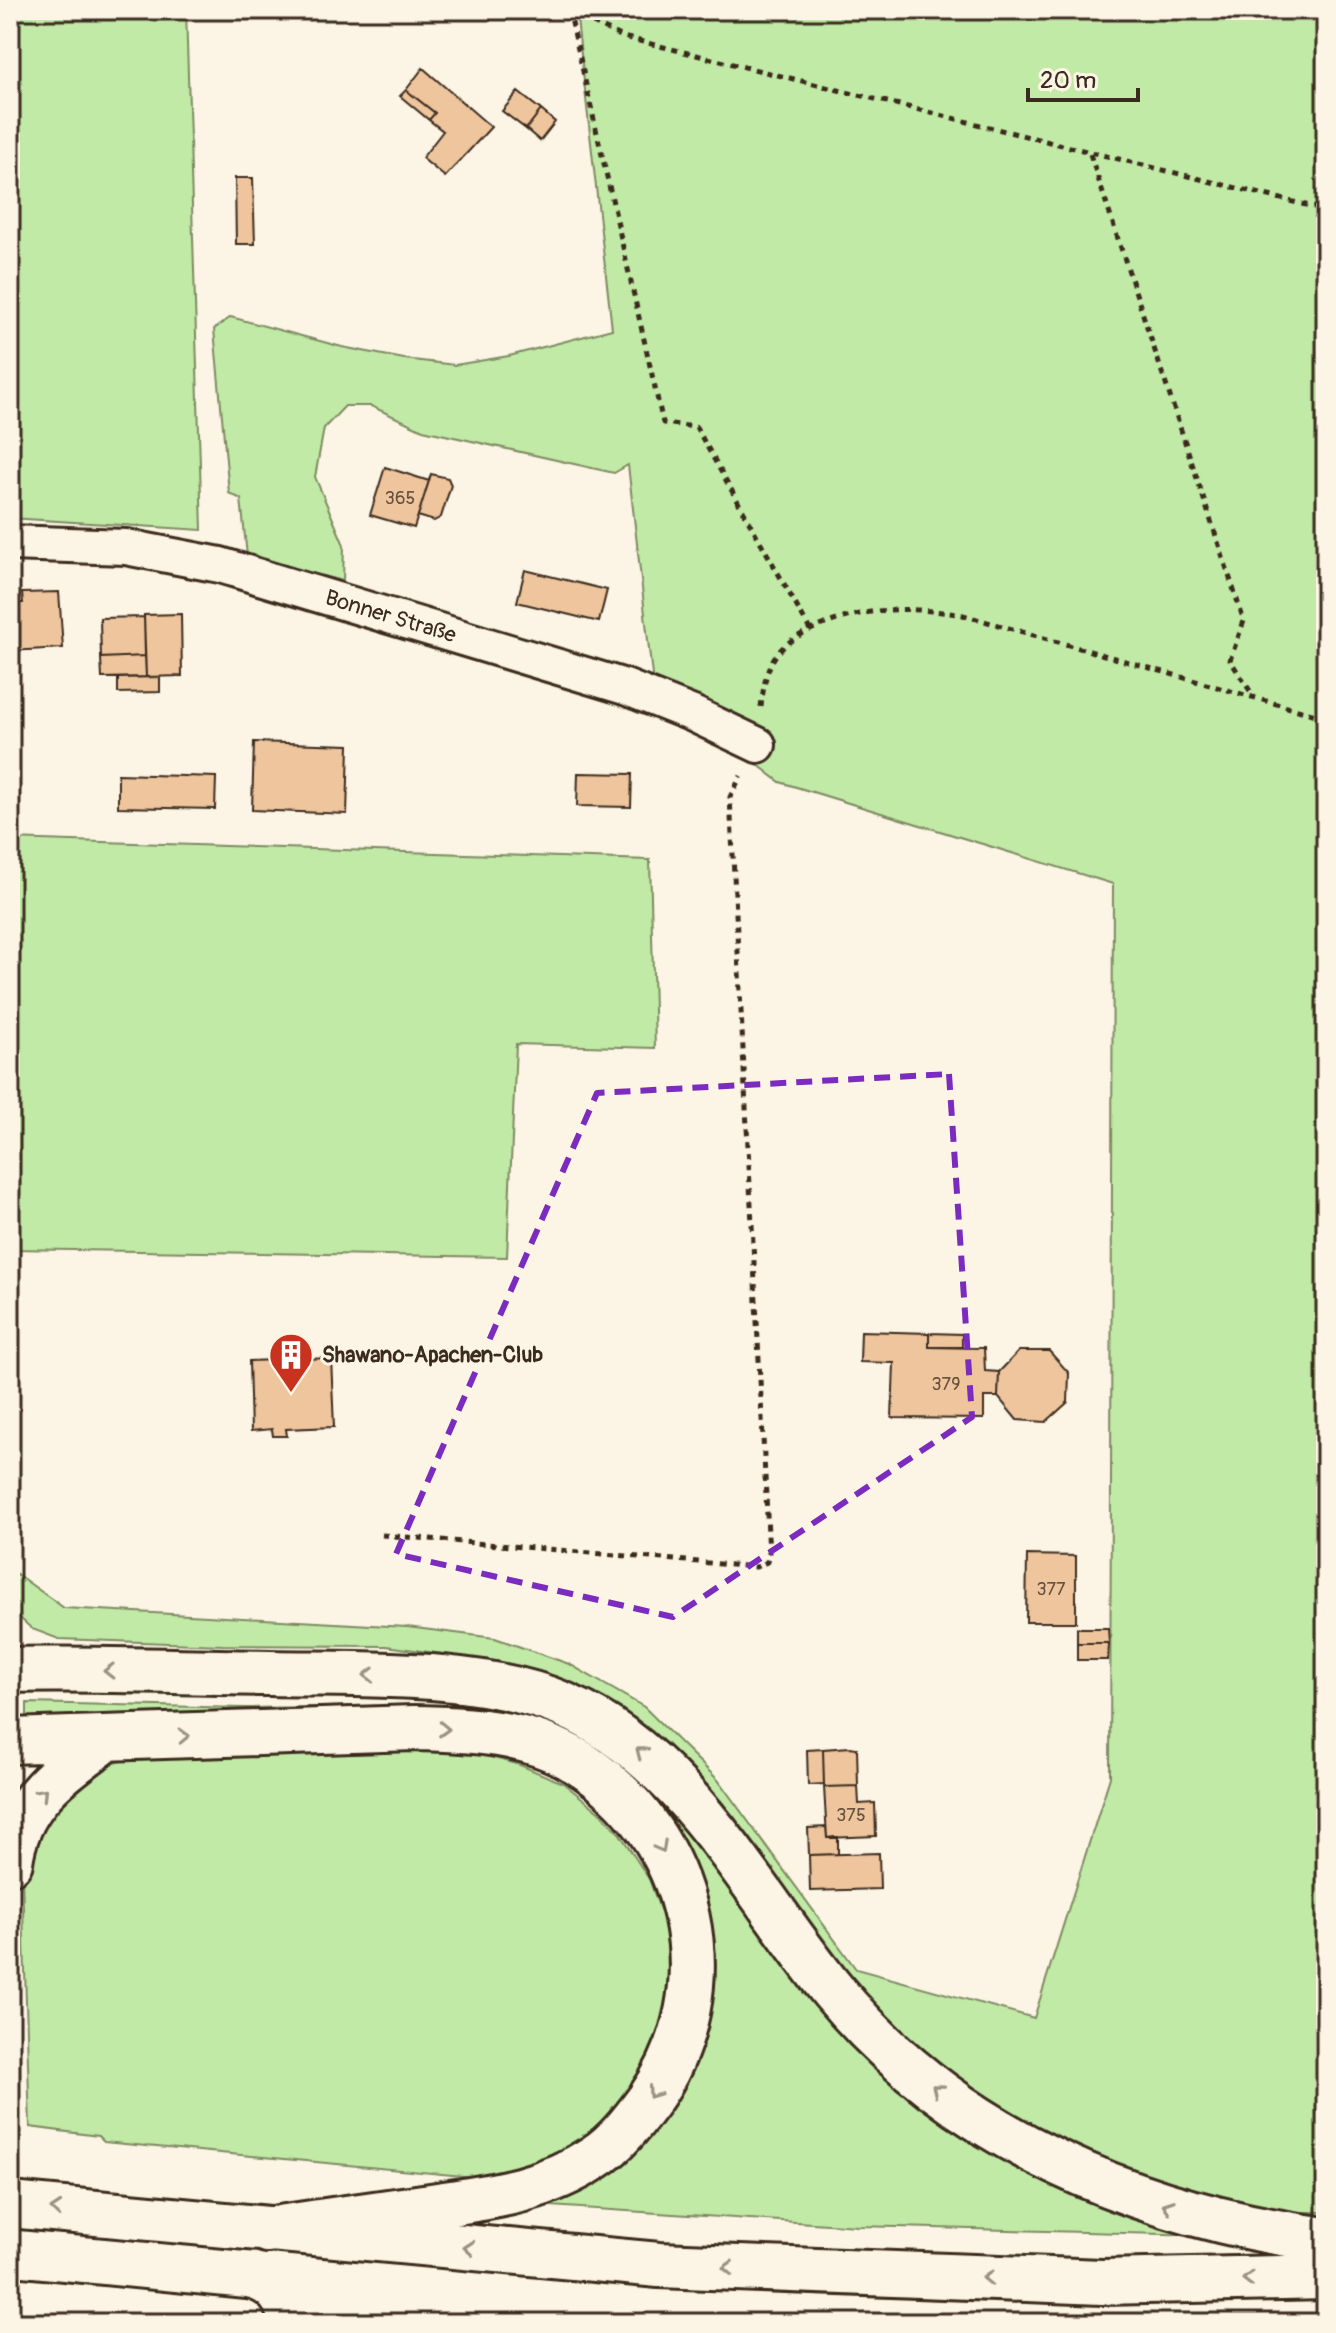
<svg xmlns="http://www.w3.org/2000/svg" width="1336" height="2333" viewBox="0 0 1336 2333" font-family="Pangolin,sans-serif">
  <rect width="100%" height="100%" fill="#fcf5e5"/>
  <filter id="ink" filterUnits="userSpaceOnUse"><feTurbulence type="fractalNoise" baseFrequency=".0125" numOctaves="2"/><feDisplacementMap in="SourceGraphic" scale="16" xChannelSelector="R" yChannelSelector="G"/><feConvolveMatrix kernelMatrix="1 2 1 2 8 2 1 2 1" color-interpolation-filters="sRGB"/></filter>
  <g filter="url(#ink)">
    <path fill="#c1eaa7" stroke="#7e8a62" stroke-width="2" d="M 10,10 L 186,10 L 202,530 L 10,518 Z
      M 576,10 L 1326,10 L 1326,2212 L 1267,2212 L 1081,2156 L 955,2079 L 878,2014 L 763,1868 L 504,1668 L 450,1655 L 386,1646 L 223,1645 L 59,1639 L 32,1629 L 10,1609 L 10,1541 L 11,1570 L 64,1608 L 407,1627 L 495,1638 L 569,1664 L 644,1707 L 718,1780 L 856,1969 L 1034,2018 L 1110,1777 L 1113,884 L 780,782 L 653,684 L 628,465 L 614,473 L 423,430 L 371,406 L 345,406 L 324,428 L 315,477 L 344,545 L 343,581 L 247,556 L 241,499 L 229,493 L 214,329 L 231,317 L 342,347 L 404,359 L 455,365 L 509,356 L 612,329 Z
      M 10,839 L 650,860 L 655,1048 L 516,1044 L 507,1257 L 10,1249 Z
      M 27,1703 L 244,1708 L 454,1705 L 517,1712 L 577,1733 L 664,1798 L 818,1997 L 1200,2235 L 859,2226 L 550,2206 L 579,2190 L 707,1978 L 583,1753 L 27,1726 Z
      M 420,1750 L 472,1752 L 520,1765 L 563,1783 L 601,1813 L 620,1834 L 649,1879 L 665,1923 L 671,1987 L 656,2057 L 589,2142 L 505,2180 L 104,2142 L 98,2136 L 30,2127 L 22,1877 L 54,1802 L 108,1765 L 125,1760 L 170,1756 Z"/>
    <path fill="#eec59d" stroke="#3b2a1e" stroke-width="2" d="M 423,68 L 491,127 L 445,177 L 422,158 L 443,131 L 429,120 L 435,113 L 406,90 Z
      M 406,90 L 435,113 L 429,120 L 400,96 Z
      M 518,92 L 541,110 L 526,129 L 502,111 Z
      M 541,110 L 555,122 L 540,141 L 526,129 Z
      M 235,178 L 253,178 L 255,244 L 236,244 Z
      M 385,467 L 429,481 L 414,528 L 370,515 Z
      M 431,474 L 448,478 L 451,485 L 441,517 L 434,521 L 418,516 Z
      M 525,570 L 607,590 L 599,622 L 517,602 Z
      M 59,592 L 63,648 L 10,651 L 10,603 L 23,603 L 22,593 Z
      M 181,614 L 182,676 L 146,677 L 144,615 Z
      M 144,617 L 145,656 L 101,658 L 100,618 Z
      M 145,656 L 146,677 L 102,678 L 101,658 Z
      M 160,677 L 160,692 L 118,693 L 118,678 Z
      M 254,742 L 349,745 L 347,814 L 252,810 Z
      M 578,773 L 632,774 L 631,807 L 577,806 Z
      M 118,774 L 216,777 L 215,809 L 118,807 Z
      M 861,1331 L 929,1333 L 929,1347 L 984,1348 L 985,1371 L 999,1372 L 998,1397 L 984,1397 L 984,1419 L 892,1418 L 894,1363 L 860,1362 Z
      M 929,1333 L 962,1334 L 962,1347 L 929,1347 Z
      M 1019,1351 L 1049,1351 L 1069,1373 L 1068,1402 L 1046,1422 L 1017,1420 L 998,1397 L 999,1372 Z
      M 331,1358 L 334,1427 L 286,1429 L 287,1436 L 273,1436 L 272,1429 L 251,1431 L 249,1361 Z
      M 1027,1555 L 1076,1556 L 1076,1622 L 1026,1622 Z
      M 1077,1628 L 1108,1628 L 1109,1643 L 1077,1643 Z
      M 1077,1643 L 1109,1643 L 1108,1660 L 1077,1660 Z
      M 850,1747 L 857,1748 L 858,1786 L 824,1787 L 823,1749 Z
      M 823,1749 L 824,1784 L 808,1785 L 807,1750 Z
      M 858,1786 L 859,1804 L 875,1803 L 876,1836 L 827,1838 L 824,1787 Z
      M 826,1827 L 827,1838 L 838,1837 L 838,1854 L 809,1855 L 808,1828 Z
      M 879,1853 L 880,1889 L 810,1891 L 809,1855 Z"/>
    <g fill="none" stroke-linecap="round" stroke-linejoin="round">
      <g stroke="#3b2a1e" stroke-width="40">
        <g id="street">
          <path id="s1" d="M 10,543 L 126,547 L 220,565 L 625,687 L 693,714 L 758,745"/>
        </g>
      </g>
      <g stroke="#3b2a1e" stroke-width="50">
        <path id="highway" d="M 10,1670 C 96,1668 183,1672 270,1673 C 362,1675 478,1669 564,1705 C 685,1756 753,1893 833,1991 C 955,2139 1140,2215 1326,2240
          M 10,1741 L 414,1728 C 470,1729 530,1732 578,1762 C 694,1834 728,1988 649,2100 C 634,2120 617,2143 595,2157 C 539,2194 481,2198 417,2208 C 367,2215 317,2222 267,2230
          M 10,1862 C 18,1800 60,1774 106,1739
          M 10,2205 L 659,2265 L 1102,2282 L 1326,2277
          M 10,2300 L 243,2323"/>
      </g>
      <path stroke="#3b2a1e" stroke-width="5" stroke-dasharray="6 6" stroke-linecap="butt" d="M 569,10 L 663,423 L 696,427 L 810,630
        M 571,13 L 623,37 L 1326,210
        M 1090,154 L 1244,621 L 1230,660 L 1254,697
        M 761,707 C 763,690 766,667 777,654 C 789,639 806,631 823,625 C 871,606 913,607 963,615 L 1326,718
        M 382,1535 L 756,1567 L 767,1562 L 769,1554 L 730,797 L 741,776"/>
      <use href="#street" stroke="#fcf5e5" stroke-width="34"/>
      <use href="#highway" stroke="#fcf5e5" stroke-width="44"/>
    </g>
    <defs><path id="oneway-chevron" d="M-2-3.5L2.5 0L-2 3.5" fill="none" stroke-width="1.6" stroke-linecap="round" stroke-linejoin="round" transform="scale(2)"/></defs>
    <g stroke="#9c9082">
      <use href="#oneway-chevron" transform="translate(109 1671) rotate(-179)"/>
      <use href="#oneway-chevron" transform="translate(369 1675) rotate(-179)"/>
      <use href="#oneway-chevron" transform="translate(444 1729) rotate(2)"/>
      <use href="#oneway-chevron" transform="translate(184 1736) rotate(-2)"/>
      <use href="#oneway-chevron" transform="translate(641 1752) rotate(-142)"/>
      <use href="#oneway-chevron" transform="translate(42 1793) rotate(-46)"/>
      <use href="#oneway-chevron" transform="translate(661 1847) rotate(61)"/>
      <use href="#oneway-chevron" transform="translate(937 2089) rotate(-141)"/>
      <use href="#oneway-chevron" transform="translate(653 2093) rotate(125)"/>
      <use href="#oneway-chevron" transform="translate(1168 2206) rotate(-161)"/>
      <use href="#oneway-chevron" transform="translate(56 2209) rotate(-175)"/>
      <use href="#oneway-chevron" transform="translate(469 2248) rotate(-175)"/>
      <use href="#oneway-chevron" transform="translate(728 2268) rotate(-178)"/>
      <use href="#oneway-chevron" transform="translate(988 2278) rotate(-178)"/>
      <use href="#oneway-chevron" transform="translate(1248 2279) rotate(179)"/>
    </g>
  </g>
  <path fill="none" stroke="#7b2cbf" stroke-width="6" stroke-dasharray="16 10" stroke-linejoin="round" d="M 949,1074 L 972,1417 L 673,1617 L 396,1554 L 597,1093 Z"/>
  <defs>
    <g id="building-pin" transform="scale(2.3)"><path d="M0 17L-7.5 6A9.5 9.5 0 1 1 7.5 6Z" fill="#c8321e" stroke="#fcf5e5"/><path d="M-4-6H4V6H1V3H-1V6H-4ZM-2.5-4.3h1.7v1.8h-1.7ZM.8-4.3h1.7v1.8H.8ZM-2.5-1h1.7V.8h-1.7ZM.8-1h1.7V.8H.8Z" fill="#fff"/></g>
  </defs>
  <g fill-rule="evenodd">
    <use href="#building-pin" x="291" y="1355"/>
  </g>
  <g text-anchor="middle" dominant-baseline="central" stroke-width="6" stroke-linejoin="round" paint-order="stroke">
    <g font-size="18" fill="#68513e">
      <text x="400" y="498">365</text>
      <text x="946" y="1384">379</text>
      <text x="1051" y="1589">377</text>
      <text x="851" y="1815">375</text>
    </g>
    <g font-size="22" fill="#3b2a1e" stroke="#fcf5e5">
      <text stroke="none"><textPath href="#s1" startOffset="390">Bonner Straße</textPath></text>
    </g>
    <g font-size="22" font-weight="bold" fill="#3b2a1e" stroke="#fcf5e5" text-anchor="start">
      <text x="322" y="1355">Shawano-Apachen-Club</text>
    </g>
  </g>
  <rect width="1336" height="2333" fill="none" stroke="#fcf5e5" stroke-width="40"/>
  <rect x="20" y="20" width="1296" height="2293" fill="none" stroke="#3b2a1e" stroke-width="3" filter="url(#ink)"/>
  <path d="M1028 88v12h110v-12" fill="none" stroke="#3b2a1e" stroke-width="4"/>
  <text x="1040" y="88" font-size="24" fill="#3b2a1e" stroke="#fcf5e5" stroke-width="6" paint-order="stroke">20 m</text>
</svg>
